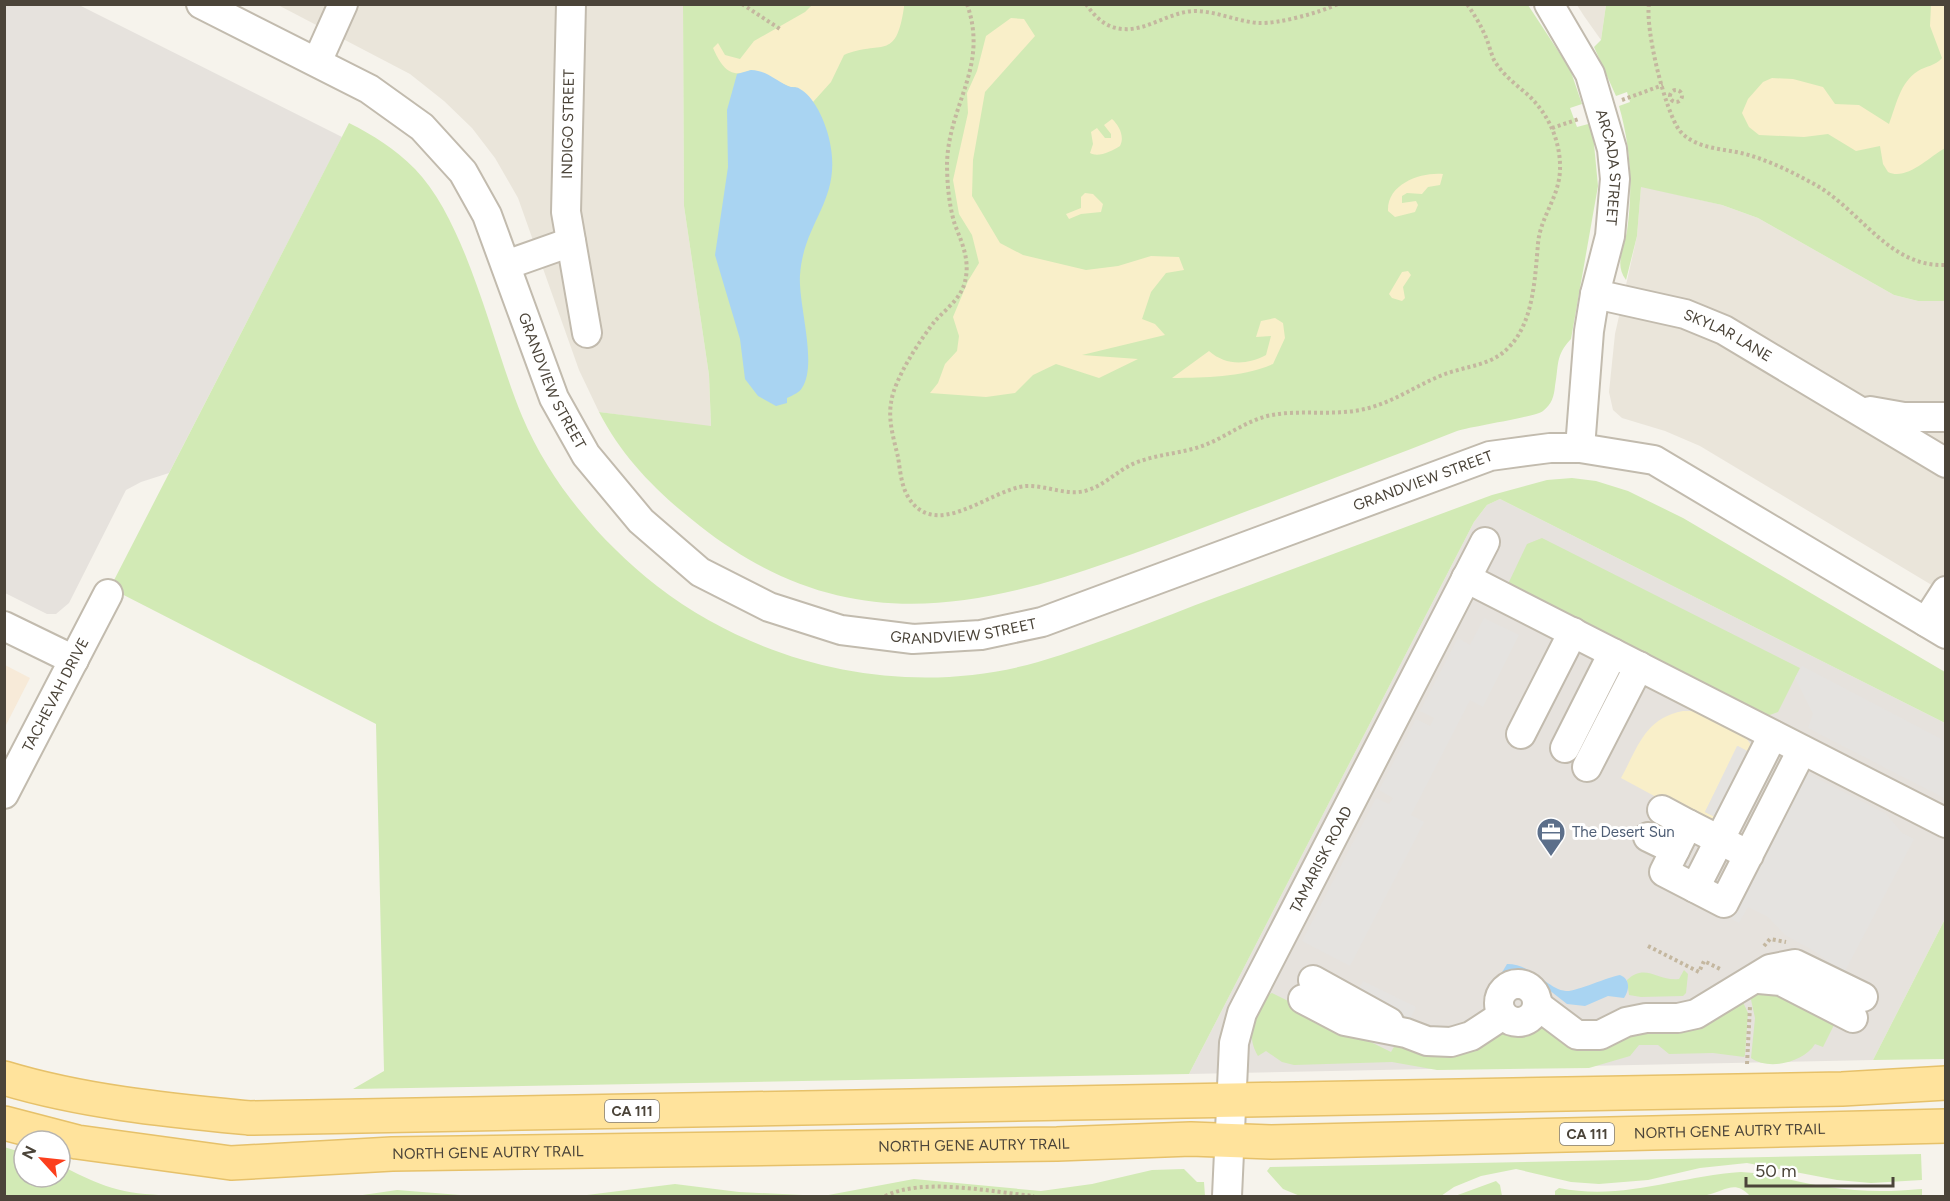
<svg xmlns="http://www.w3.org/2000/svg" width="1950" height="1201" viewBox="0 0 1950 1201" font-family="Figtree,sans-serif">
  <rect width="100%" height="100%" fill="#f6f3ec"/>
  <path fill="#eae5da" d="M 278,5 L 683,5 L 684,206 L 709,375 L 711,427 L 599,412 L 579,370 L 518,198 L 495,158 L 472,128 L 444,101 L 410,74 Z
    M 1577,5 L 1606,5 L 1601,40 L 1584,16 Z
    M 1641,186 L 1722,205 L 1758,218 L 1894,295 L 1918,301 L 1945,301 L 1945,593 L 1700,446 L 1665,431 L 1622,418 L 1613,410 L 1609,392 L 1615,334 L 1637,236 Z"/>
  <path fill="#f7ead8" d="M 5,665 L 30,678 L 5,727 Z"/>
  <path fill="#e6e2dd" d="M 4,5 L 79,5 L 342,137 L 169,473 L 141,482 L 126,490 L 69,603 L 56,614 L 47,614 L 5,593 Z
    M 1500,499 L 1945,723 L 1945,919 L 1873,1060 L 1189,1074 L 1474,522 L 1487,505 Z"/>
  <path fill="#d2eab5" d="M 683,5 L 1528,5 L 1570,69 L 1582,104 L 1570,108 L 1577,127 L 1592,123 L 1598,186 L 1571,339 C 1555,356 1559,365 1555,386 C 1554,396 1552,404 1543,411 C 1535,417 1474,426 1457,431 C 1373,464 1289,495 1205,527 C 1025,594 870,660 700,526 C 659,494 623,459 599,412 L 711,426 L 709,375 L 684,206 Z
    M 1606,5 L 1945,5 L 1945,301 L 1918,301 L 1894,295 L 1758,218 L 1722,205 L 1641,187 L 1637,236 L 1626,280 C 1614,264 1624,249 1627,231 C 1633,189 1631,148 1619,106 L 1630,102 L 1627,92 L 1616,96 L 1594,47 L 1601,40 Z
    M 349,123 C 373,135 395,149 415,169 C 468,224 492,344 522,416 C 550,483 601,542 657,586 C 763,668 909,699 1038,662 C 1099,644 1158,619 1217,597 C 1309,563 1400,529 1492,495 L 1547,480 L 1572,478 L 1596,481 L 1628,491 L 1683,518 L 1945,672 L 1945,723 L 1500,499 L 1487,505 L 1474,522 L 1189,1074 L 353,1089 L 384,1071 L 376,724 L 110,588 Z
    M 1542,538 L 1800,668 L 1778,712 L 1767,716 L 1508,584 L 1527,544 Z
    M 1945,919 L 1945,1059 L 1873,1060 Z
    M 1684,970 L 1688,974 L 1686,993 L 1683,996 L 1641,997 L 1629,995 L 1627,980 C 1645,962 1659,982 1679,979 Z
    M 1767,989 L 1835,1023 L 1823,1047 L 1815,1044 C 1804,1062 1769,1071 1751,1058 L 1755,1018 L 1750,995 Z
    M 1272,993 L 1391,1052 L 1395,1045 L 1504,1026 L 1525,1029 L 1537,1024 L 1621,1036 L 1742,1000 L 1748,1013 L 1745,1055 L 1744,1057 L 1713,1053 L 1669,1054 L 1658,1045 L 1639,1045 L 1630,1056 L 1589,1068 L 1437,1070 L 1392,1062 L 1294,1065 L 1282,1062 L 1266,1051 L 1258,1056 C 1245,1034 1255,1018 1265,996 Z
    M 4,1147 L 24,1153 L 24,1177 L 60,1177 L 60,1165 C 110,1191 125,1194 180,1196 L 5,1196 Z
    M 1921,1154 L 1922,1180 L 1871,1183 L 1837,1180 L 1747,1163 L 1700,1168 L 1648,1180 L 1599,1184 L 1571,1182 L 1516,1169 L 1481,1176 L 1454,1187 L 1441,1196 L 1300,1196 L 1283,1189 L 1267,1171 L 1270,1167 Z
    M 1184,1169 L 1197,1182 L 1204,1182 L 1205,1196 L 579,1196 L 675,1184 L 739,1192 L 823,1196 L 914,1179 L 1041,1191 L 1092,1184 L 1152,1170 Z
    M 1741,1172 C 1771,1173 1799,1183 1828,1187 C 1860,1192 1890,1192 1922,1189 L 1922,1196 L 1750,1196 C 1735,1179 1725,1191 1707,1195 L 1555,1196 L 1555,1191 L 1559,1188 C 1623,1201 1678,1176 1741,1172 Z
    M 1496,1181 L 1500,1185 L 1502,1196 L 1455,1196 Z
    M 397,1190 L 473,1196 L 356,1196 Z"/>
  <path fill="#f9efc9" d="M 812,5 L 904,5 L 904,7 C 896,63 881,39 844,55 L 831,82 L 813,102 L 795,87 L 790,87 L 751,70 C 730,80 721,66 713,48 L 718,43 L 725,55 L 740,59 L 754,41 L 805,12 Z
    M 1931,5 L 1945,5 L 1945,148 C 1928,158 1906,181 1888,172 L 1883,164 L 1880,146 L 1856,151 L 1828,134 L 1804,137 L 1759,135 L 1749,127 L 1742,113 L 1748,99 L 1763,82 L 1772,78 L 1793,79 L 1823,87 L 1835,104 L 1859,105 L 1889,124 C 1896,106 1900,82 1918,71 C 1926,66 1935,66 1942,58 L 1930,26 Z
    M 1011,18 L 1024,19 L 1035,36 L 985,92 L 973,160 L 972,196 L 1000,243 L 1023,255 L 1086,270 L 1118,266 L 1151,256 L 1179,257 L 1184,270 L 1166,273 L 1151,292 L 1142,319 L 1155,324 L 1165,335 L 1082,355 L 1138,359 L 1099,378 L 1056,364 L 1033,375 L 1015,393 L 986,397 L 930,393 L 938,383 L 945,364 L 957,351 L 959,336 L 953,317 L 968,281 L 979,263 L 972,235 L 959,214 L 953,180 L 968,113 L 967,93 L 977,71 L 986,36 Z
    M 1112,119 C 1119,125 1125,137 1120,146 C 1112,151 1098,158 1090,153 L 1093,144 L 1091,132 L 1097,128 L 1105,138 L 1111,138 L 1111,134 L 1104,125 Z
    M 1443,174 L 1440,185 L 1428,187 L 1422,194 L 1407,193 L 1402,196 L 1402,203 L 1416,201 L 1418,205 L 1415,212 L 1395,217 L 1388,211 C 1387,183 1422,172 1443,174 Z
    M 1085,193 L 1093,194 L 1103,204 L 1101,212 L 1081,214 L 1069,219 L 1066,214 L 1081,208 L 1081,197 Z
    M 1402,272 L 1408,271 L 1411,275 L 1403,287 L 1405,298 L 1402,301 L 1392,298 L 1389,294 Z
    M 1275,318 L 1283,323 L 1285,338 L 1273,364 C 1239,378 1207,377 1172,378 L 1209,351 C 1226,366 1247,365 1266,355 L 1271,336 L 1256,337 L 1261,321 Z
    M 1683,711 C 1689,711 1697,711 1702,713 C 1715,718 1759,738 1751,753 L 1738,746 L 1705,812 L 1717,818 L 1708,825 L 1621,778 C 1638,747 1645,718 1683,711 Z"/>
  <path fill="#e5e3e0" d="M 1484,618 L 1519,635 L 1483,707 L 1470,700 L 1411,815 L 1424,822 L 1350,966 L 1302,941 L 1376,798 L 1389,804 L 1393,798 L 1379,790 L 1416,719 L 1430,726 L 1434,718 L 1420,711 L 1458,638 L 1470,645 Z
    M 1802,666 L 1945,741 L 1944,798 L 1808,728 L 1813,714 L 1795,678 Z
    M 1737,746 L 1761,758 L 1728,823 L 1705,812 Z
    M 1801,770 L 1886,814 L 1902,833 L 1914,839 L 1844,973 L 1814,951 L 1785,935 L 1768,917 L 1748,907 L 1739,923 L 1725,916 Z
    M 1363,981 L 1416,1007 L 1404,1032 L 1353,1000 Z"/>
  <path fill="#a9d4f2" d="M 751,70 C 768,71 773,79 788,86 C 792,88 796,86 800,89 C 813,96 823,117 827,131 C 847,198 804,217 800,275 C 798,305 818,364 802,388 C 799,393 793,395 787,398 L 787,403 L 776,406 L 758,396 L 745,379 L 740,339 L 715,255 L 728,167 L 727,110 L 737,74 Z
    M 1507,964 C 1533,964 1547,989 1566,991 C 1575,992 1608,977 1620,975 C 1630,979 1630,989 1624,998 L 1608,996 L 1585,1006 L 1567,1004 L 1530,975 L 1512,969 L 1501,974 Z"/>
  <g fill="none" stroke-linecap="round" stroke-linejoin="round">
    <g stroke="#c2bbae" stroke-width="32">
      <g id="minor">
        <path id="s1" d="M 201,4 L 369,89 L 422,127 L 463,172 L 487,215 L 554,398 L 586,455 L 641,521 L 700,572 L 769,607 L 841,630 L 913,639 L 981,635 L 1042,622 L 1490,456 L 1550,448 L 1580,448 L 1654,460 L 1946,634"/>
        <path d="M 571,4 L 566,212 L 587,333"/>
        <path id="s2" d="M 1549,4 L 1590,74 L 1612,149 L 1615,179 L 1610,236 L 1595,294 L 1589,331 L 1580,448"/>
        <path d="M 317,62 L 343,4"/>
        <path d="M 506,265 L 571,242"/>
        <path id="s3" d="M 1595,294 L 1685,314 L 1724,330 L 1946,463"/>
        <path d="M 1870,411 L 1904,417 L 1946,417"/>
        <path d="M 1466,578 L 1946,823"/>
        <path d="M 1926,622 L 1946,591"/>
        <path d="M 4,626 L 74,660"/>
        <path d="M 1521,734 L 1573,632"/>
        <path d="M 1565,748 L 1613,653"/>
        <path d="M 1587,767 L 1639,666"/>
        <path id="s4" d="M 4,794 L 108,594"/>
        <path d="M 1662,810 L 1688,824"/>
        <path d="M 1648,837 L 1675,850"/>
        <path d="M 1749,855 L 1688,824 L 1664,872 L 1724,903 L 1802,750"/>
        <path d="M 1695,888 L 1773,735"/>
        <path d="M 1759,979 L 1781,981 L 1853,1018"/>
        <path d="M 1313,980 L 1389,1022"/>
        <circle cx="1518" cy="1003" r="19"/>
        <path d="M 1303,999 L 1345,1021 L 1406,1033 L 1427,1041 L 1451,1042 L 1471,1036 L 1503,1015"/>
        <path d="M 1537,1005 L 1577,1035 L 1600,1035 L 1626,1022 L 1646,1018 L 1678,1018 L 1696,1014 L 1770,969 L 1795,964 L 1863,997"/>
        <path id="s5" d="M 1227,1196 L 1234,1043 L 1242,1013 L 1485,542"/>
      </g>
    </g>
    <g stroke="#e6c16a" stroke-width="36">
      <g id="major">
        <path d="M 4,1078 C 83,1102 168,1110 249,1118 L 1842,1089 L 1946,1083"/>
        <path id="s6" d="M 4,1123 L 77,1142 L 231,1163 L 392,1154 L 1057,1144 L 1191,1139 L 1271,1142 L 1946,1126"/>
      </g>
    </g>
    <path stroke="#c4b79f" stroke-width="4" stroke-dasharray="3 3" stroke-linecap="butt" d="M 742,4 L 780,29
      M 967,4 C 989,67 949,103 947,163 C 947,183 949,206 955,225 C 963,245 971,263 964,285 C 959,300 945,310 935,321 C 920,340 894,379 891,403 C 888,421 894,440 898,457 C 900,469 901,484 907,495 C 934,544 990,489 1026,486 C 1047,485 1068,497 1088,490 C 1105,485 1118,470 1135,463 C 1155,455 1175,454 1196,448 C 1221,441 1241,423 1267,416 C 1297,409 1329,416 1360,410 C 1392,404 1416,385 1445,374 C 1467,366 1493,365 1509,347 C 1534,322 1535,276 1538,244 C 1540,217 1559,198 1560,170 C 1561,141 1548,113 1527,94 C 1515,84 1502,74 1494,60 C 1490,51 1488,40 1483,31 C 1479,22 1473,13 1467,4
      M 1086,4 C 1095,17 1106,28 1123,29 C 1147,31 1169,12 1194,11 C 1216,11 1236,21 1258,23 C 1279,24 1318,13 1338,4
      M 1649,4 C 1645,29 1665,112 1680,131 C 1697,151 1729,148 1752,156 C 1774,163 1794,173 1814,184 C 1860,209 1889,268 1946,265
      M1670 96a6 6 0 1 1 12 0a6 6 0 1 1-12 0Z
      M 1622,100 L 1663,85
      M 1552,128 L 1579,119
      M 1648,946 L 1699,972 L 1704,961 L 1722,970
      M 1764,946 L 1770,939 L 1786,942
      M 1747,1064 L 1750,1006
      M 885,1196 C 924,1177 991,1192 1034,1196"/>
    <use href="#minor" stroke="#fff" stroke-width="28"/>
    <use href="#major" stroke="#ffe39c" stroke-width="33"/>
  </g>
  <defs>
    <g id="office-pin" transform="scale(1.5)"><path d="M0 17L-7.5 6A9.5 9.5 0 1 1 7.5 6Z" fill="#5c6f8a" stroke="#fff"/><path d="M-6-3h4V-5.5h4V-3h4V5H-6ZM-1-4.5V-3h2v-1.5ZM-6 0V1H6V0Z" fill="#fff"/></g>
  </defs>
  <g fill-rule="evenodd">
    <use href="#office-pin" x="1551" y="832"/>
  </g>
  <g text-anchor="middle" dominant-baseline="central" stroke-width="6" stroke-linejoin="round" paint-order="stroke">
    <g fill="#fff" stroke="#817c74" stroke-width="1.5">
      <rect x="605" y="1100" width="54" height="22" rx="4.5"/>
      <rect x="1560" y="1123" width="54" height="22" rx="4.5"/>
    </g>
    <g font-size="14" font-weight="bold" fill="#4b4439">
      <text x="632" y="1111">CA 111</text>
      <text x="1587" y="1134">CA 111</text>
    </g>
    <g font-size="15" fill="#4b4439" stroke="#fff">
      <text transform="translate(568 124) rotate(-89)">INDIGO STREET</text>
      <text stroke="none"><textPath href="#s2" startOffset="177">ARCADA STREET</textPath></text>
      <text stroke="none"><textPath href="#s3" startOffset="140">SKYLAR LANE</textPath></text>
      <text stroke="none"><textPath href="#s1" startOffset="542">GRANDVIEW STREET</textPath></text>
      <text stroke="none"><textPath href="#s1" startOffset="1550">GRANDVIEW STREET</textPath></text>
      <text stroke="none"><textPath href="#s1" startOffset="1064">GRANDVIEW STREET</textPath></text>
      <text stroke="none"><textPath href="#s4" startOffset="112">TACHEVAH DRIVE</textPath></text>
      <text stroke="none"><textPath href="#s5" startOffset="357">TAMARISK ROAD</textPath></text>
      <text stroke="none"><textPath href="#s6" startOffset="1730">NORTH GENE AUTRY TRAIL</textPath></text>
      <text stroke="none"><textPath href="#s6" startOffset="974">NORTH GENE AUTRY TRAIL</textPath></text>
      <text stroke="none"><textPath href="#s6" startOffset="488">NORTH GENE AUTRY TRAIL</textPath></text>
    </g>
    <g font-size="15" fill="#4e5e75" stroke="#fff" text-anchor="start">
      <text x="1572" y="832">The Desert Sun</text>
    </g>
  </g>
  <rect width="1950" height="1201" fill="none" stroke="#4b4439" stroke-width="12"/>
  <g transform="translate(42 1159) rotate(297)"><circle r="28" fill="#ffffff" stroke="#b7b4b0" stroke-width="1.5"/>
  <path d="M0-4.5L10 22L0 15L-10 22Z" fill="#fc3f1d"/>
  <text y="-9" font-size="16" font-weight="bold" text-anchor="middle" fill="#4b4439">N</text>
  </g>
  <path d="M1746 1177v9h147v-9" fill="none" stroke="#4b4439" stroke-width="3"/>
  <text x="1755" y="1177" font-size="18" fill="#4b4439" stroke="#ffffff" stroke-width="4.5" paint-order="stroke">50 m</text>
</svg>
